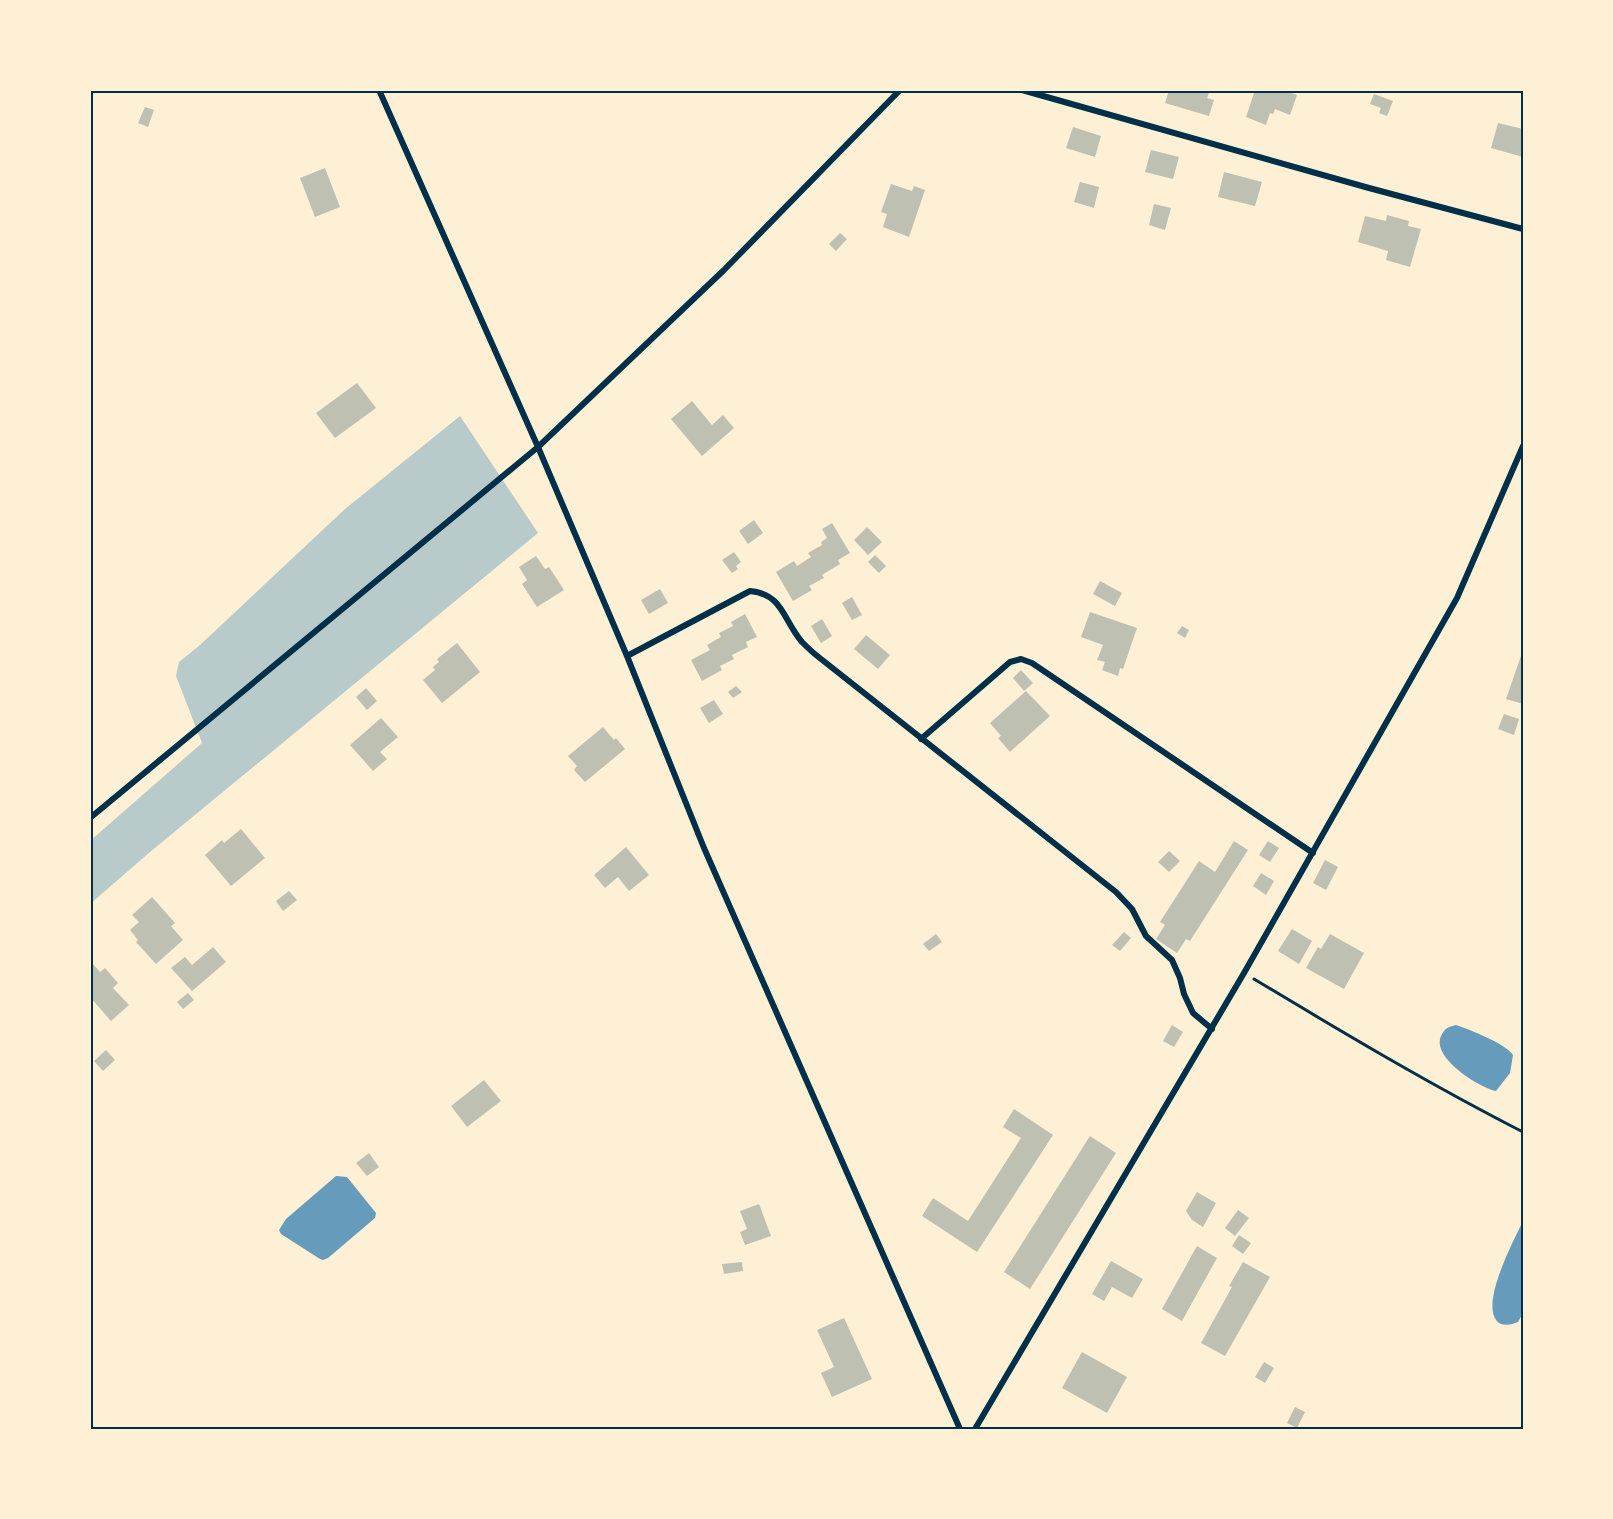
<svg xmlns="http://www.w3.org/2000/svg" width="1613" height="1519" viewBox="0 0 1613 1519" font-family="'Noto Serif',serif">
  <rect width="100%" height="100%" fill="#fdf0d5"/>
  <path fill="#b9caca" d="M 460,416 L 538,533 L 150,852 L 90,904 L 90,841 L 202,743 L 176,676 L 179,662 L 200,645 L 345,509 Z"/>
  <path fill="#669bbc" d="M 1456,1025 C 1470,1030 1505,1043 1513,1055 L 1510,1073 L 1496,1091 C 1478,1087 1431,1057 1441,1036 C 1445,1028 1448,1027 1456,1025 Z
    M 336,1176 L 347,1177 L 376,1213 L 375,1218 L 328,1258 L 323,1260 L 320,1259 L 281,1234 L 279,1230 L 286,1219 Z
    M 1523,1221 L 1523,1313 L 1518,1322 C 1511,1325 1501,1327 1496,1320 C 1482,1300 1513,1242 1523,1221 Z"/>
  <path fill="#bec0b2" d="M 1169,90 L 1210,90 L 1207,98 L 1214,100 L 1209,116 L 1165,103 Z
    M 1255,90 L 1282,90 L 1297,95 L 1290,115 L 1275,109 L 1273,114 L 1270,113 L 1266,125 L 1246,117 Z
    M 1374,94 L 1393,101 L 1387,116 L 1379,113 L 1381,108 L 1370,104 Z
    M 145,107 L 154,110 L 148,127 L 138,123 Z
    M 1498,123 L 1523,129 L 1523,157 L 1491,148 Z
    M 1073,127 L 1101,136 L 1095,157 L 1066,148 Z
    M 1151,150 L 1179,157 L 1173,179 L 1145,172 Z
    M 325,168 L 340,207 L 315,217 L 300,178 Z
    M 1224,172 L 1262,182 L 1255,206 L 1218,197 Z
    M 1080,182 L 1099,187 L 1094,208 L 1074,202 Z
    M 891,184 L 912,191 L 914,186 L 925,190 L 909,237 L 883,227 L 887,214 L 881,212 Z
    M 1154,204 L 1171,208 L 1165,230 L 1149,225 Z
    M 1387,215 L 1409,221 L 1408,226 L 1421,229 L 1410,267 L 1386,260 L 1388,251 L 1358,242 L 1365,216 L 1386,221 Z
    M 840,233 L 847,239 L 836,251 L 829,244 Z
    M 357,383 L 376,408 L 335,438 L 316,413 Z
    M 692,401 L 712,425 L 723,415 L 734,428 L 702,456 L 671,419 Z
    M 754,520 L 763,533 L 748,544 L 739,531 Z
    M 832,523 L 850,553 L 838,560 L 840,564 L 822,575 L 824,578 L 809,586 L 812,590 L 793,601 L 776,572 L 794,561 L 797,566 L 811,557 L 808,553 L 822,545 L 821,542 L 827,538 L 822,529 Z
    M 867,527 L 882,542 L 868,555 L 854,540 Z
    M 734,552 L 741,562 L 736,566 L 738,569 L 732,573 L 722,560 Z
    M 875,555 L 886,566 L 879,573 L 868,562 Z
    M 536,556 L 545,569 L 549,567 L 564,590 L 537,607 L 522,584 L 527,580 L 519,567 Z
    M 1100,581 L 1122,593 L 1115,606 L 1093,594 Z
    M 660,589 L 668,603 L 649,614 L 641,600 Z
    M 852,597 L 862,615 L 852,620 L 842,603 Z
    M 1090,612 L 1137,628 L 1123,669 L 1120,668 L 1118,676 L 1102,670 L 1105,662 L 1097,660 L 1103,645 L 1081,637 Z
    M 745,614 L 757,637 L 746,642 L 748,647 L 732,655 L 734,659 L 720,666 L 722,670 L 702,681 L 691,660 L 710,650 L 707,645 L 721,637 L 719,633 L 733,626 L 731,622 Z
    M 822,619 L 832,636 L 821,643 L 811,626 Z
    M 1182,626 L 1189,630 L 1185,638 L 1177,633 Z
    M 866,635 L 890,655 L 878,669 L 854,649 Z
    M 457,643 L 480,672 L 442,703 L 423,680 L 435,670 L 433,667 L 439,662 L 437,659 Z
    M 1523,650 L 1523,704 L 1506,699 Z
    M 1021,670 L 1033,683 L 1024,691 L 1013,678 Z
    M 736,686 L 742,692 L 733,698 L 728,692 Z
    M 366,688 L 377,701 L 367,710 L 356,697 Z
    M 1026,691 L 1050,716 L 1010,752 L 998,738 L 1001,736 L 990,723 Z
    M 714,700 L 723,714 L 709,723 L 700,708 Z
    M 1504,714 L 1519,719 L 1514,735 L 1498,729 Z
    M 381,718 L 398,737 L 380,752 L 387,759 L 373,771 L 350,745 Z
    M 603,727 L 614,740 L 616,738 L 625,749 L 585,782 L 574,770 L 577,766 L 568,756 Z
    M 241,829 L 265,858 L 231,886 L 205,855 L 222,840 L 224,843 Z
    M 1234,841 L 1248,850 L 1190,941 L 1186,939 L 1177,953 L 1156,939 L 1165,925 L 1160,922 L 1199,861 L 1215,872 Z
    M 1268,841 L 1279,848 L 1270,862 L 1259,855 Z
    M 626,847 L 649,875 L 629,891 L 618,877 L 605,888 L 594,875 Z
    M 1169,851 L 1180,861 L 1169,872 L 1158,862 Z
    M 1325,860 L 1338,867 L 1326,890 L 1313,883 Z
    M 1261,873 L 1274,881 L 1266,895 L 1253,886 Z
    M 289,891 L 297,900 L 283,911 L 276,901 Z
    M 152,897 L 175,923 L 171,926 L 183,940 L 156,964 L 136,942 L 138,940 L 130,930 L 139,922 L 132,915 Z
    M 1292,929 L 1312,941 L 1299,964 L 1278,951 Z
    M 1124,932 L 1131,938 L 1120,951 L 1112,945 Z
    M 936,934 L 942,942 L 929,951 L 923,944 Z
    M 1330,934 L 1364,953 L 1344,989 L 1306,968 L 1318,947 L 1321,949 Z
    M 213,947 L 226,962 L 192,991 L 171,968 L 185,957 L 192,965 Z
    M 93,964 L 100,972 L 105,968 L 118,983 L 113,988 L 129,1005 L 111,1021 L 90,997 L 90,966 Z
    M 188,993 L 194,1000 L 183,1009 L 177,1002 Z
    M 1172,1025 L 1183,1032 L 1174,1047 L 1163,1041 Z
    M 106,1050 L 115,1060 L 103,1071 L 94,1061 Z
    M 484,1080 L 501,1101 L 467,1127 L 451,1106 Z
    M 1014,1109 L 1053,1135 L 977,1252 L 922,1216 L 933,1198 L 968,1221 L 1021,1138 L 1003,1127 Z
    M 1090,1136 L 1116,1153 L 1030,1289 L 1004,1272 Z
    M 369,1153 L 379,1167 L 367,1176 L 356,1163 Z
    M 1197,1192 L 1216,1203 L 1203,1227 L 1192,1220 L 1186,1211 Z
    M 759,1204 L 771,1236 L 745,1245 L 740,1232 L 747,1229 L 740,1211 Z
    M 1238,1210 L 1249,1218 L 1235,1236 L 1225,1228 Z
    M 1239,1235 L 1251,1243 L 1243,1254 L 1232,1246 Z
    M 1197,1246 L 1217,1258 L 1182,1321 L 1162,1309 Z
    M 1111,1261 L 1143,1279 L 1132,1298 L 1112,1287 L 1104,1301 L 1092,1294 Z
    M 742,1262 L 743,1271 L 724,1274 L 722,1264 Z
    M 1243,1262 L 1270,1277 L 1225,1356 L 1201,1343 L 1232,1287 L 1229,1286 Z
    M 844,1318 L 872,1379 L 832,1397 L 821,1373 L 834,1367 L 817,1330 Z
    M 1082,1352 L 1127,1377 L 1107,1413 L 1062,1388 Z
    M 1264,1362 L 1274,1368 L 1265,1383 L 1255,1377 Z
    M 1295,1407 L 1305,1412 L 1297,1428 L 1287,1423 Z"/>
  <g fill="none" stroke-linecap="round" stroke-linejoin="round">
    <path stroke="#003049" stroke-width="3" d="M 1254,979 C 1342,1032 1431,1085 1523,1132"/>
    <path stroke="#003049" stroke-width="6" d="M 379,90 L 538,447 L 627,656 L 704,848 L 960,1429
      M 1022,90 L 1369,188 L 1523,229
      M 627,656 L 750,591 C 783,594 783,620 802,642 C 806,646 811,651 816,655 L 1116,892 L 1132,909 L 1146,936 L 1172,960 L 1180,978 L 1184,994 L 1193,1013 L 1212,1029
      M 921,739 L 1010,662 L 1021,659 L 1032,663 L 1313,853
      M 90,818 L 538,447 L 724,270 L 900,90
      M 975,1429 L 1244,973 L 1457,598 L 1523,446"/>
  </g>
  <rect width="1613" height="1519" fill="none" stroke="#fdf0d5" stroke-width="183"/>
  <rect x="92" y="92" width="1430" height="1336" fill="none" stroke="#003049" stroke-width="2"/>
</svg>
